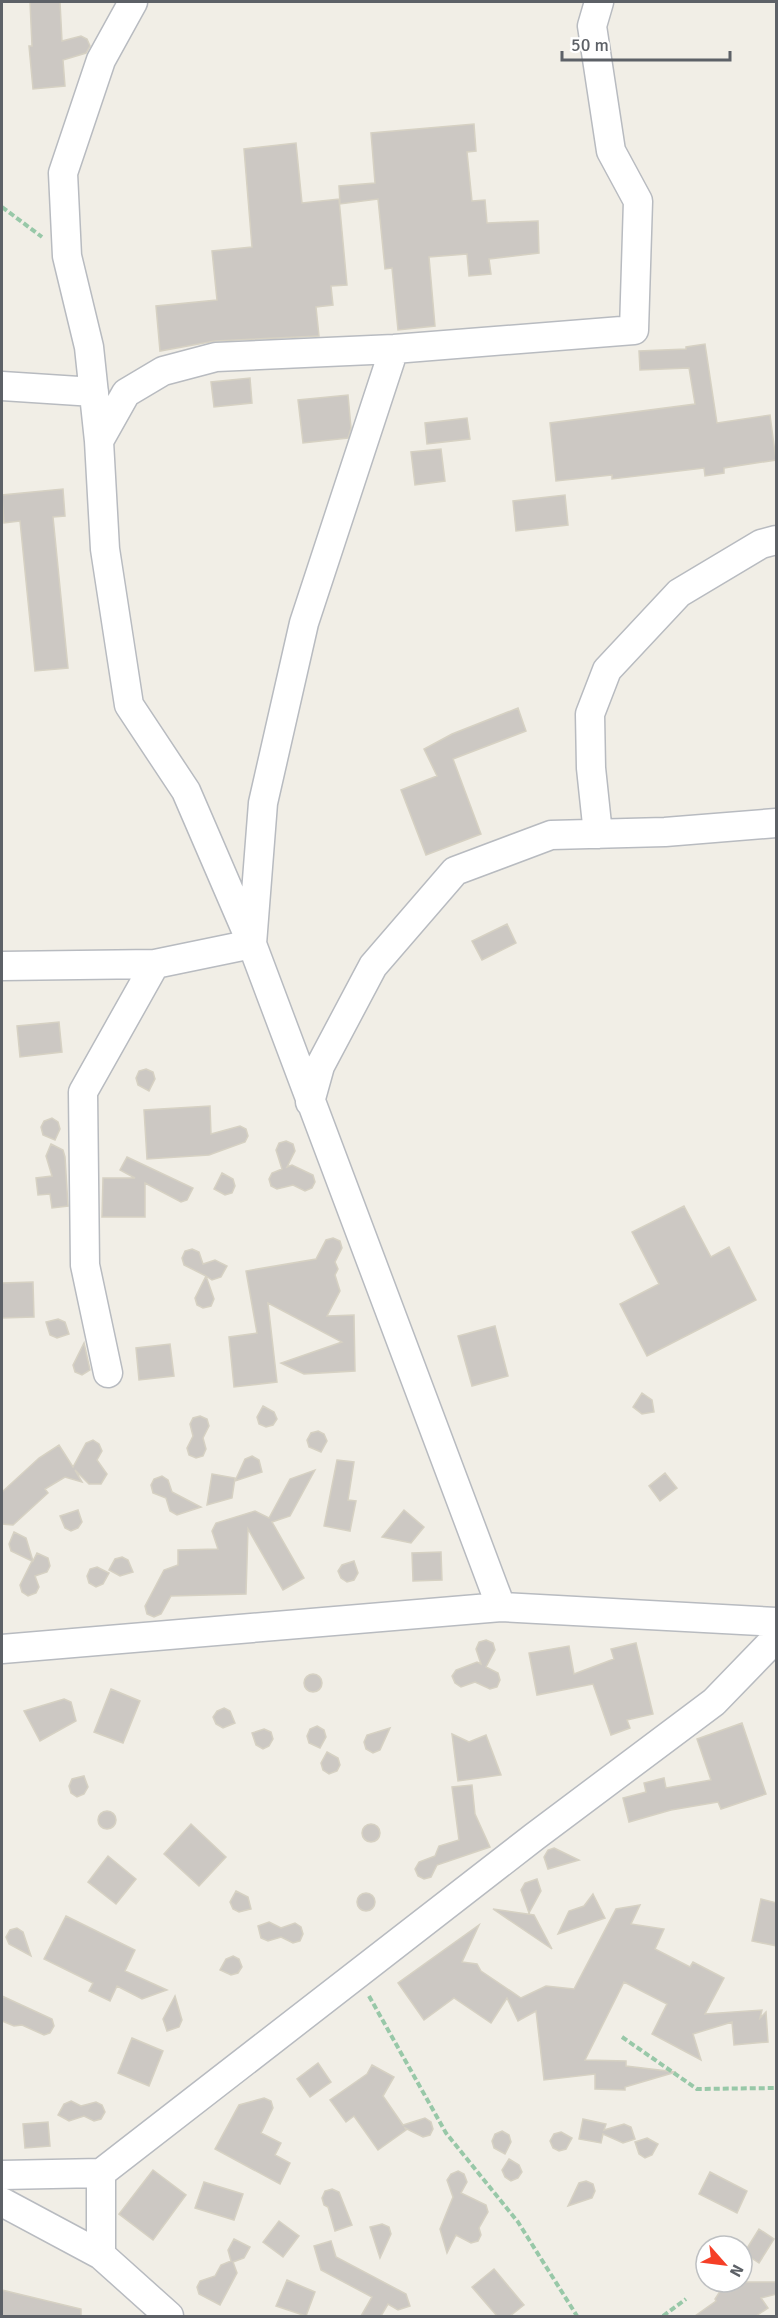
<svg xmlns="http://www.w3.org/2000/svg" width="778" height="2318" viewBox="0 0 778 2318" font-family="Signika,sans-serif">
  <rect width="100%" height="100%" fill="#f1eee6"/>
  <path fill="#ccc8c3" stroke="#d6d1c3" stroke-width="1.5" d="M 30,2 L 60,2 L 62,41 L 81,36 L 87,39 L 90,46 L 86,53 L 63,60 L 65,86 L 33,89 L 29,46 L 32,46 Z
    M 474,124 L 476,151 L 467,152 L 472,201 L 485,200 L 487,223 L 538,221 L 539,253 L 489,259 L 491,274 L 469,276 L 467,254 L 429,257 L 435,326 L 398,330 L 392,268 L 385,269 L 378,199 L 340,204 L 339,186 L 375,183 L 371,133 Z
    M 296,143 L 302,203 L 339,199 L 347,285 L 331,286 L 333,305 L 316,307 L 319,336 L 215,341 L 160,351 L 156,306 L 217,300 L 212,251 L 252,247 L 244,149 Z
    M 705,344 L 717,423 L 770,415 L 776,460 L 724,468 L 724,473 L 705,476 L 704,468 L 612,479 L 612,475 L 556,481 L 550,423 L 695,404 L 689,368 L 640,370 L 639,351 L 686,349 L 686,347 Z
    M 250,378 L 252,403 L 214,407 L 211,382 Z
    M 348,395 L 351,428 L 348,438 L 303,443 L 298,400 Z
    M 467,418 L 470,439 L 427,444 L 425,423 Z
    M 441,449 L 445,481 L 415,485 L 411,452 Z
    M 63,489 L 65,516 L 53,517 L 68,668 L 35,671 L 20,521 L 4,523 L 2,495 Z
    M 565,495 L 568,525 L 516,531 L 513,501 Z
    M 518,708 L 526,731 L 453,759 L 481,834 L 426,855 L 401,790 L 437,776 L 424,749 L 452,734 Z
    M 507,924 L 516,943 L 482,960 L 472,941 Z
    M 59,1022 L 62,1052 L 20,1057 L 17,1026 Z
    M 146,1069 L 153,1072 L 155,1079 L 149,1091 L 138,1085 L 136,1078 L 139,1071 Z
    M 210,1106 L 211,1134 L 240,1126 L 246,1129 L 248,1136 L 245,1142 L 209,1155 L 147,1159 L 144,1110 Z
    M 52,1118 L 58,1122 L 60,1129 L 55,1140 L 43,1135 L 41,1127 L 44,1121 Z
    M 286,1141 L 293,1144 L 295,1151 L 287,1167 L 292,1165 L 313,1175 L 315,1182 L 312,1188 L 305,1191 L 293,1185 L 277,1189 L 271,1186 L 269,1179 L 272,1173 L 282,1169 L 276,1150 L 279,1143 Z
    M 51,1144 L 63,1150 L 65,1157 L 68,1206 L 52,1208 L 50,1194 L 38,1195 L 36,1178 L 52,1176 L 46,1156 Z
    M 127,1157 L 193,1188 L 187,1200 L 181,1202 L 145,1183 L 145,1217 L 102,1217 L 103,1178 L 135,1178 L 120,1170 Z
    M 222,1173 L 233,1179 L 235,1186 L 232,1193 L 225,1195 L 214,1189 Z
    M 684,1206 L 711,1257 L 729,1247 L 756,1300 L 647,1356 L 620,1304 L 659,1284 L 632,1232 Z
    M 333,1238 L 340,1241 L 342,1248 L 335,1262 L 338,1269 L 335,1275 L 340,1291 L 327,1316 L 354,1315 L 355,1371 L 304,1374 L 281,1363 L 342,1342 L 268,1303 L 277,1382 L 234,1387 L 229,1337 L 257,1333 L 246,1271 L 316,1259 L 326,1240 Z
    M 192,1249 L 199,1252 L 203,1264 L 215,1260 L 227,1266 L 221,1277 L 212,1280 L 206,1276 L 214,1299 L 211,1306 L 203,1308 L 197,1305 L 195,1298 L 206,1276 L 184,1265 L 182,1258 L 185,1251 Z
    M 33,1282 L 34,1317 L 2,1318 L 2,1283 Z
    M 58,1319 L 65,1322 L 69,1334 L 57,1338 L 50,1335 L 46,1322 Z
    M 495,1326 L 508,1376 L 472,1386 L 458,1336 Z
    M 84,1343 L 90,1370 L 82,1375 L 75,1372 L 73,1365 Z
    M 170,1344 L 174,1376 L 139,1380 L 136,1348 Z
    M 642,1393 L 652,1400 L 654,1412 L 642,1414 L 633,1407 Z
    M 263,1406 L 274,1412 L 277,1419 L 273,1425 L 266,1427 L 259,1424 L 257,1417 Z
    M 200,1416 L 207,1419 L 209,1426 L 203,1438 L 206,1449 L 203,1456 L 196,1458 L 189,1455 L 187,1448 L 193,1436 L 190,1424 L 193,1418 Z
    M 318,1431 L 324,1434 L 327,1441 L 321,1452 L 309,1447 L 307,1440 L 311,1433 Z
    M 93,1440 L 99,1444 L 102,1451 L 97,1460 L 107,1474 L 101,1484 L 89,1484 L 75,1470 L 82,1482 L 65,1477 L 45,1489 L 48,1493 L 13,1525 L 2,1524 L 2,1492 L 39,1458 L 59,1445 L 73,1467 L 86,1443 Z
    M 252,1456 L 259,1460 L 262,1472 L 235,1481 L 245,1459 Z
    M 337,1460 L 354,1462 L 348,1500 L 356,1501 L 350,1531 L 324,1526 Z
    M 315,1470 L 290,1516 L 272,1522 L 304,1578 L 283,1590 L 248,1529 L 246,1594 L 171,1596 L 161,1614 L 154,1617 L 147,1614 L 145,1606 L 164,1570 L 178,1565 L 178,1550 L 218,1549 L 212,1531 L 216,1523 L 255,1511 L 269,1518 L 290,1479 Z
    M 665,1473 L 677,1488 L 660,1501 L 649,1486 Z
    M 212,1474 L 235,1478 L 232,1498 L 207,1505 Z
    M 162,1476 L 168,1480 L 172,1492 L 201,1507 L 177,1515 L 170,1511 L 166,1498 L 153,1493 L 151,1485 L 154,1479 Z
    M 78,1510 L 82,1522 L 78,1528 L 71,1531 L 65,1528 L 60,1516 Z
    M 404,1510 L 424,1527 L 411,1543 L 382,1537 Z
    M 14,1532 L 26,1538 L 33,1561 L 37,1553 L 48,1558 L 50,1566 L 47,1572 L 35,1576 L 39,1587 L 36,1593 L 28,1596 L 22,1592 L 20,1585 L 32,1561 L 11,1551 L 9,1544 Z
    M 441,1552 L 442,1580 L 413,1581 L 412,1553 Z
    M 122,1557 L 128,1560 L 133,1572 L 120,1576 L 109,1570 L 115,1559 Z
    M 354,1561 L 358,1573 L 354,1580 L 347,1582 L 341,1578 L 338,1571 L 342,1565 Z
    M 97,1567 L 109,1573 L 103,1584 L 96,1587 L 89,1583 L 87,1576 L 90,1569 Z
    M 486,1640 L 493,1643 L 495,1650 L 486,1667 L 498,1673 L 500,1680 L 497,1687 L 490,1689 L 475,1682 L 461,1687 L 455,1683 L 452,1676 L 456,1670 L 477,1662 L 481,1664 L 476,1649 L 479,1642 Z
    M 636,1643 L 653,1714 L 627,1720 L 630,1728 L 611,1735 L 593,1684 L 537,1695 L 529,1653 L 569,1646 L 574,1674 L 614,1659 L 611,1649 Z
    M304 1683a9 9 0 1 1 18 0a9 9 0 1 1-18 0Z
    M 111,1689 L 140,1701 L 123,1743 L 94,1732 Z
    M 64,1699 L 71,1702 L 76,1721 L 40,1741 L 24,1711 Z
    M 224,1708 L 230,1711 L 235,1723 L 223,1728 L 216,1724 L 213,1717 L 217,1711 Z
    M 742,1723 L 766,1794 L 721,1809 L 718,1802 L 671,1810 L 629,1822 L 623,1798 L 646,1792 L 644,1783 L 664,1778 L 666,1788 L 711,1780 L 697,1739 Z
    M 317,1726 L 324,1730 L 326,1737 L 320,1748 L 309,1743 L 307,1736 L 310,1729 Z
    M 390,1728 L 380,1750 L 373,1753 L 366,1749 L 364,1742 L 367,1735 Z
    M 264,1729 L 271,1732 L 273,1739 L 269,1746 L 263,1749 L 256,1745 L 252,1733 Z
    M 452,1734 L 469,1742 L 486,1735 L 501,1775 L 458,1781 Z
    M 327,1752 L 338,1758 L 340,1765 L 337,1771 L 329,1774 L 323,1770 L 321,1763 Z
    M 84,1776 L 88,1787 L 84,1794 L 77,1797 L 71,1793 L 69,1786 L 72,1779 Z
    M 472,1785 L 475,1814 L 490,1847 L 437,1865 L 431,1877 L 424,1879 L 418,1876 L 415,1869 L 419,1862 L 435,1856 L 439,1846 L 459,1840 L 452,1787 Z
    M98 1820a9 9 0 1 1 18 0a9 9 0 1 1-18 0Z
    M362 1833a9 9 0 1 1 18 0a9 9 0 1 1-18 0Z
    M 191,1824 L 226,1857 L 199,1886 L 164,1854 Z
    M 554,1848 L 579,1860 L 548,1869 L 544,1857 L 548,1850 Z
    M 108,1856 L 136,1879 L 116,1904 L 88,1882 Z
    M 537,1879 L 541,1891 L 529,1913 L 521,1890 L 525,1883 Z
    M 236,1891 L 248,1897 L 251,1909 L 239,1912 L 233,1909 L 230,1902 Z
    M357 1902a9 9 0 1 1 18 0a9 9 0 1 1-18 0Z
    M 593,1894 L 605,1918 L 558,1934 L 569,1911 L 584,1906 Z
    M 761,1899 L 777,1903 L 777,1946 L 752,1941 Z
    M 640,1905 L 631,1924 L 664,1929 L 655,1949 L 690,1967 L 693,1962 L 724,1978 L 705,2014 L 762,2010 L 760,2018 L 766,2012 L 768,2042 L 734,2045 L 732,2022 L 693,2034 L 701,2060 L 652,2034 L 667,2004 L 624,1982 L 585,2060 L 626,2061 L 626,2066 L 676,2072 L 625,2087 L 625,2090 L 595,2089 L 595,2074 L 544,2080 L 536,2011 L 518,2021 L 507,1998 L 491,2023 L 454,1998 L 424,2020 L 398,1983 L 479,1925 L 462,1962 L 477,1964 L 481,1971 L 521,1998 L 546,1986 L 574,1989 L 616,1909 Z
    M 493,1909 L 534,1915 L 552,1949 Z
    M 66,1916 L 135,1950 L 125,1971 L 167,1990 L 142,1999 L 117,1986 L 110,2001 L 89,1991 L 93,1983 L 44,1959 Z
    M 269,1922 L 281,1928 L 295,1923 L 301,1927 L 303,1934 L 300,1941 L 293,1943 L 281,1937 L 268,1941 L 261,1938 L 258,1926 Z
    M 17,1928 L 23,1932 L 31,1956 L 9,1944 L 6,1937 L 10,1930 Z
    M 233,1956 L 239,1959 L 242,1967 L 238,1973 L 231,1975 L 220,1970 L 226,1959 Z
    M 2,1996 L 52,2019 L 54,2026 L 50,2033 L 44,2035 L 22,2025 L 14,2026 L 2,2021 Z
    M 175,1996 L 182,2020 L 179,2027 L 167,2031 L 163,2019 Z
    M 132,2038 L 163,2051 L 149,2086 L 118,2073 Z
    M 318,2063 L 331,2082 L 310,2097 L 297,2079 Z
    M 372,2065 L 394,2077 L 383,2096 L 403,2125 L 425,2118 L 431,2122 L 433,2129 L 430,2135 L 423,2137 L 405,2128 L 406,2130 L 378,2150 L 354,2116 L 346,2122 L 330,2100 L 367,2074 Z
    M 264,2098 L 271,2101 L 273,2108 L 261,2133 L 281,2143 L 275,2155 L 290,2163 L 280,2184 L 215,2149 L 239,2105 Z
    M 71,2101 L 81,2106 L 96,2102 L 102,2105 L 105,2112 L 101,2119 L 94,2121 L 84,2116 L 69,2121 L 58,2115 L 64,2104 Z
    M 583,2119 L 606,2124 L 604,2130 L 624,2124 L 631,2127 L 635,2139 L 623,2143 L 603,2134 L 601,2143 L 579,2139 Z
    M 48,2122 L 50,2146 L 25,2148 L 23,2124 Z
    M 502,2131 L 509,2135 L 511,2142 L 505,2154 L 494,2148 L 492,2141 L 495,2134 Z
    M 561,2132 L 572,2138 L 566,2149 L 559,2151 L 553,2148 L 550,2141 L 554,2134 Z
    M 647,2138 L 658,2144 L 652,2155 L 645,2158 L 639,2154 L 635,2142 Z
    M 509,2159 L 519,2165 L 522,2172 L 518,2178 L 511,2181 L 505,2177 L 502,2170 Z
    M 153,2170 L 186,2195 L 153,2240 L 119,2214 Z
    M 458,2171 L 464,2174 L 467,2182 L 461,2193 L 486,2205 L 488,2212 L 479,2228 L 481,2235 L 478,2241 L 471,2243 L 456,2235 L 447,2253 L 440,2229 L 453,2197 L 447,2180 L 451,2174 Z
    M 710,2172 L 747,2191 L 737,2213 L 699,2194 Z
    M 586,2181 L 593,2184 L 595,2191 L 592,2198 L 568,2206 L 579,2183 Z
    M 204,2182 L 243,2194 L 234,2220 L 195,2208 Z
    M 332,2189 L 339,2192 L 352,2225 L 335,2231 L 328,2207 L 324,2205 L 322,2198 L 325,2191 Z
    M 279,2221 L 299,2236 L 283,2257 L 263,2242 Z
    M 382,2224 L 389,2227 L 391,2234 L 380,2258 L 370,2227 Z
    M 759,2229 L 774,2239 L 759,2263 L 744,2253 Z
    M 234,2239 L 250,2247 L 244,2258 L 233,2262 L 237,2273 L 220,2305 L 199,2294 L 197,2287 L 200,2281 L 215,2276 L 221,2265 L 231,2261 L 228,2250 Z
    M 331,2241 L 336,2257 L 406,2294 L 410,2306 L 398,2310 L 388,2304 L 381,2316 L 361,2316 L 372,2297 L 321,2270 L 314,2246 Z
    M 494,2269 L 524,2305 L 510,2316 L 497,2316 L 472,2287 Z
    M 287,2280 L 315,2292 L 306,2316 L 276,2306 Z
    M 726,2282 L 777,2282 L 777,2294 L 761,2298 L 768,2308 L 756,2316 L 695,2316 L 716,2301 L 715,2299 Z
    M 2,2290 L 81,2309 L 81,2316 L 2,2316 Z"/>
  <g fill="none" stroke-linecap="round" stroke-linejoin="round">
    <g stroke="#b8bbc0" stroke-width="31">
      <path id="minor" d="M 2,386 L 94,392
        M 99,441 L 89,347 L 67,256 L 63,173 L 101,60 L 133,2
        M 598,834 L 591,768 L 590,714 L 607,670 L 679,593 L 761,544 L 776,540
        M 2,966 L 155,964
        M 310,1102 L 320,1066 L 373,966 L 455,871 L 551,835 L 665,832 L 776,823
        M 108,1373 L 85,1265 L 83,1092 L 155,964 L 252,944 L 263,803 L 304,623 L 394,349
        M 501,1607 L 252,944 L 186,791 L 129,705 L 105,549 L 99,441 L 126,393 L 163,371 L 216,357 L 394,349 L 634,330 L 638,201 L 611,151 L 592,26 L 599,2
        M 2,1649 L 501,1607 L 776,1622
        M 101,2173 L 101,2255
        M 2,2175 L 101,2173 L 534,1837 L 714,1702 L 776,1638
        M 2,2202 L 101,2255 L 169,2316"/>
    </g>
    <path stroke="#98c8a8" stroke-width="4" stroke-dasharray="6 3" stroke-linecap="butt" d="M 2,207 L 42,237
      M 369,1996 L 446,2133 L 518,2222 L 577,2316
      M 622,2037 L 697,2089 L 776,2088
      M 663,2316 L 686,2299"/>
    <use href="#minor" stroke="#fff" stroke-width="28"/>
  </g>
  <rect width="778" height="2318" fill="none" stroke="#5d6167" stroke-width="6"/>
  <g transform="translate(724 2264) rotate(118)"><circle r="28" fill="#ffffff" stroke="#bec0c2" stroke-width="1.5"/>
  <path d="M0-4.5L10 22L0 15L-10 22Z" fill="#f53f27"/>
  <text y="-9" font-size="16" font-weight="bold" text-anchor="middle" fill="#5d6167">N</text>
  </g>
  <path d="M562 51v9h168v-9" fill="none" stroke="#5d6167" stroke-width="3"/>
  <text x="571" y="51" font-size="18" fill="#5d6167" stroke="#ffffff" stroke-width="4.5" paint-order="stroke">50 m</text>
</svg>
